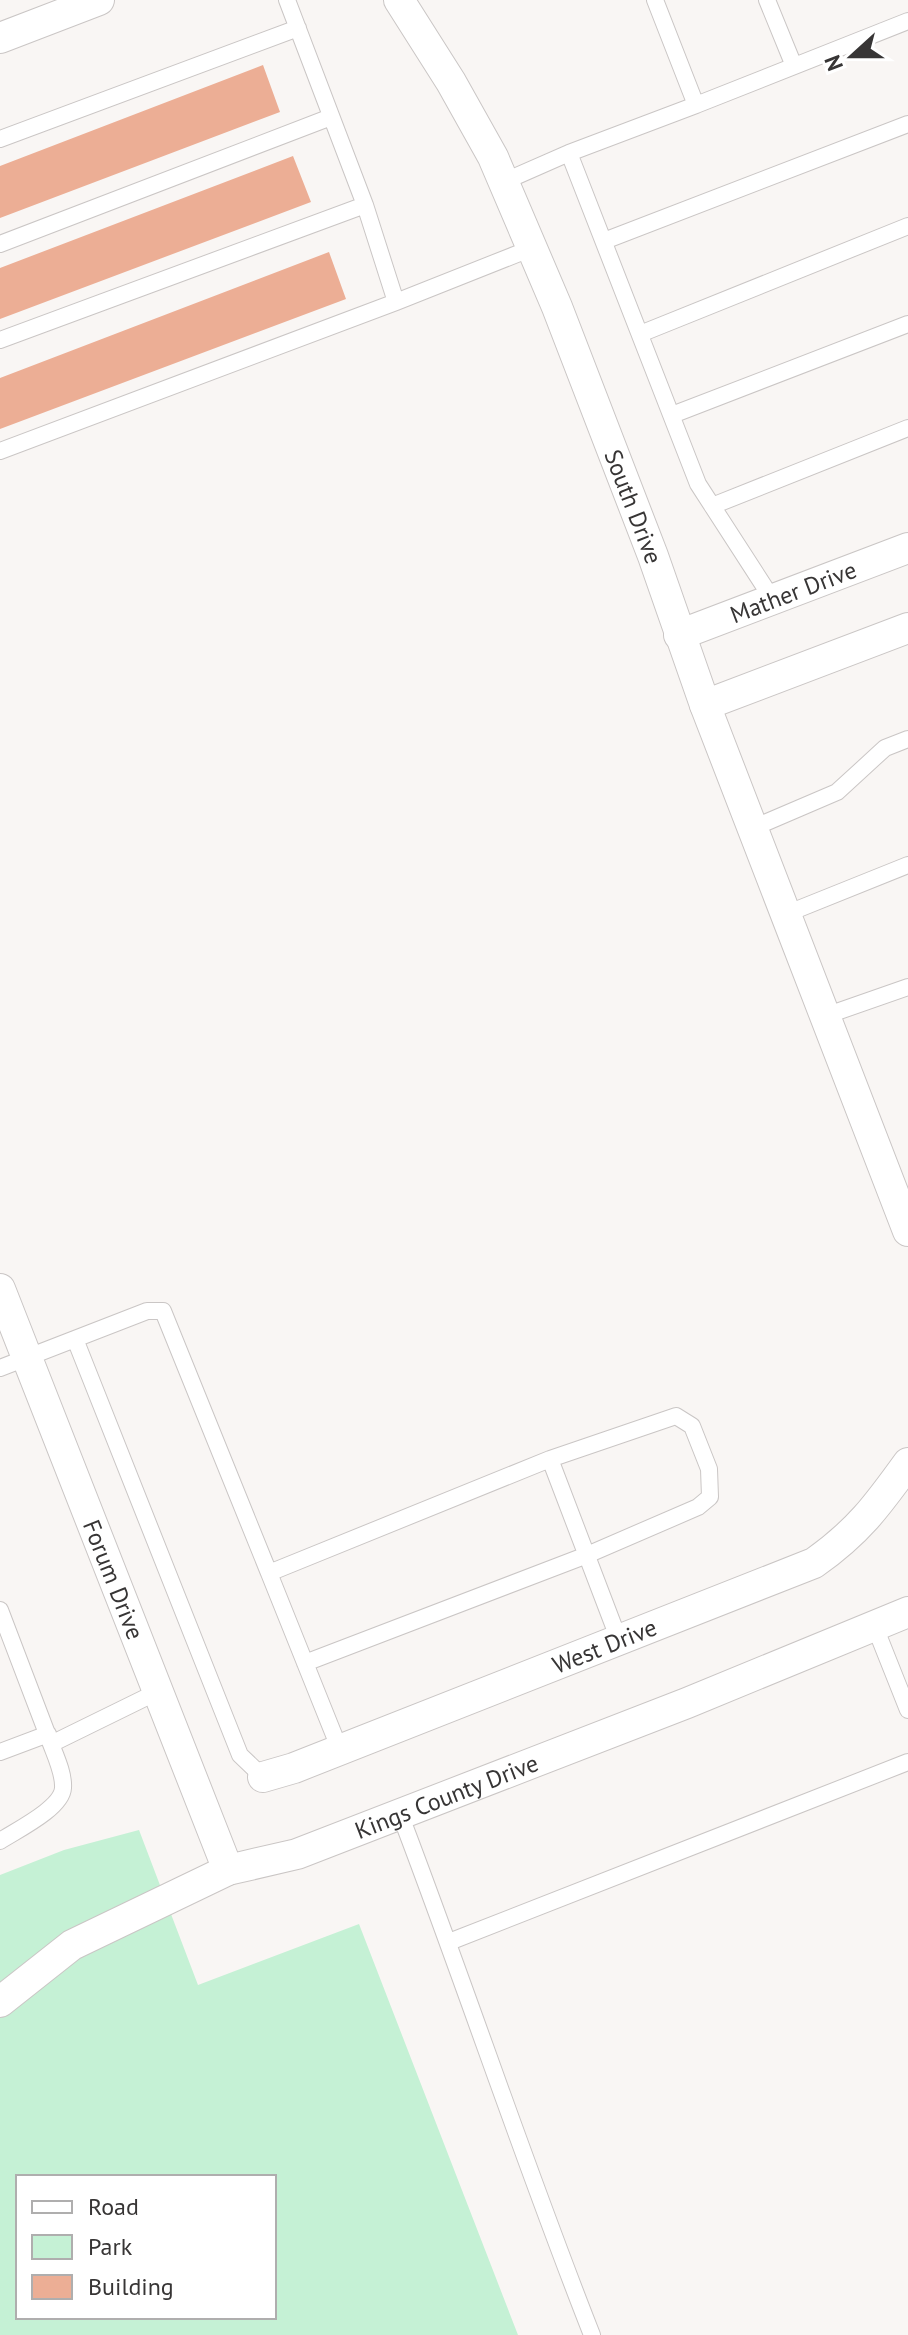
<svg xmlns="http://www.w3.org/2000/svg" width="908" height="2335" viewBox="0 0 908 2335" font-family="'PT Sans',sans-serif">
  <rect width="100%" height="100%" fill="#f9f6f4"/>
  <path fill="#c5f1d5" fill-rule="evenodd" d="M 139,1830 L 198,1985 L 359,1924 L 518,2335 L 0,2335 L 0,1875 L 64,1850 ZM 18,2177 L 274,2177 L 274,2317 L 18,2317 Z"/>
  <path fill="#ecae95" d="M 263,65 L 280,112 L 0,218 L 0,166 Z
    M 293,156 L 311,202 L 0,319 L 0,268 Z
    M 329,252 L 346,299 L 0,429 L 0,378 Z"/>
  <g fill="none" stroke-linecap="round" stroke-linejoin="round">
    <g stroke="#cac6c5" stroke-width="18">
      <path id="service" d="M 287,0 L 365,205 L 396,302
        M 767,0 L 794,66
        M 696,105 L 908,21
        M 0,139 L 298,28
        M 569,153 L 698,484 L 773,600
        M 503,182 L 569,153 L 696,105 L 655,0
        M 604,241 L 908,124
        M 0,244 L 331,117
        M 640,334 L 908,226
        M 0,340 L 365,205
        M 672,415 L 908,324
        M 0,451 L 396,302 L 532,248
        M 712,506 L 908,428
        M 753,828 L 837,792 L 885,748 L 908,739
        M 786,914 L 908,865
        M 825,1016 L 908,987
        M 75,1339 L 240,1755 L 263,1777
        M 0,1368 L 147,1311 L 163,1311 L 269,1573 L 550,1459 L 619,1640
        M 269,1573 L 340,1750
        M 0,1610 L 51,1744
        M 875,1627 L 908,1710
        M 305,1663 L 587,1555 L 698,1507 L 710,1497 L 709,1469 L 692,1426 L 676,1416 L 550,1459
        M 0,1752 L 48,1734
        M 400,1814 C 466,1987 524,2163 592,2335
        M 0,1841 C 17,1830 62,1808 63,1788 C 64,1774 56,1757 51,1744 L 157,1692
        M 449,1942 L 908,1762"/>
    </g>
    <g stroke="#cac6c5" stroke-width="32">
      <g id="minor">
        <path id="s1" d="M 399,0 L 451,82 L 493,157 L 557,307 L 653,556 L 705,705 L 908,1231"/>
        <path d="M 0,38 L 99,0"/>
        <path id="s2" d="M 679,635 L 908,548"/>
        <path d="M 705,705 L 908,628"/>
        <path id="s3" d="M 0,1289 L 228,1870"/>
        <path id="s4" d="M 263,1777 L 294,1768 L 814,1563 C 858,1532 877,1506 908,1463"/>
        <path id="s5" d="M 0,2002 L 72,1945 L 228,1870 L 297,1854 L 687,1703 L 908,1612"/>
      </g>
    </g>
    <use href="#service" stroke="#fff" stroke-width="16"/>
    <use href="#minor" stroke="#fff" stroke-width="30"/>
  </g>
  <g text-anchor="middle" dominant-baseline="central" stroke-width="8" stroke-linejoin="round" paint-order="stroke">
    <g font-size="24" fill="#373535" stroke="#fff">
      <text stroke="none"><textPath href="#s1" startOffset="560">South Drive</textPath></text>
      <text stroke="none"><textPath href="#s2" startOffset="122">Mather Drive</textPath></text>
      <text stroke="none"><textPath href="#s3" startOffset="312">Forum Drive</textPath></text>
      <text stroke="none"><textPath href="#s4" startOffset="366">West Drive</textPath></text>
      <text stroke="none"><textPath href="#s5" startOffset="496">Kings County Drive</textPath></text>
    </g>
  </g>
  <rect x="16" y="2175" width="260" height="144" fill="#ffffff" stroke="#afaeae" stroke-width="2"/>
  <rect x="32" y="2201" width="40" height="12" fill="#ffffff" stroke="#afaeae" stroke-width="2"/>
  <text x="88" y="2215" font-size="24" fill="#373535">Road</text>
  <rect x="32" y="2235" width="40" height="24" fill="#c5f1d5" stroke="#afaeae" stroke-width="2"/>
  <text x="88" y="2255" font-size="24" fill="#373535">Park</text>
  <rect x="32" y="2275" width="40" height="24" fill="#ecae95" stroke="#afaeae" stroke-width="2"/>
  <text x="88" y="2295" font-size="24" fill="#373535">Building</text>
  <g transform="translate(852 56) rotate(249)" stroke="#ffffff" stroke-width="6" paint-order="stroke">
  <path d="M0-6L14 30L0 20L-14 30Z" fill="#373535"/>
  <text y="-12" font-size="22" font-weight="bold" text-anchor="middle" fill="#373535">N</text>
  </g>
</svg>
